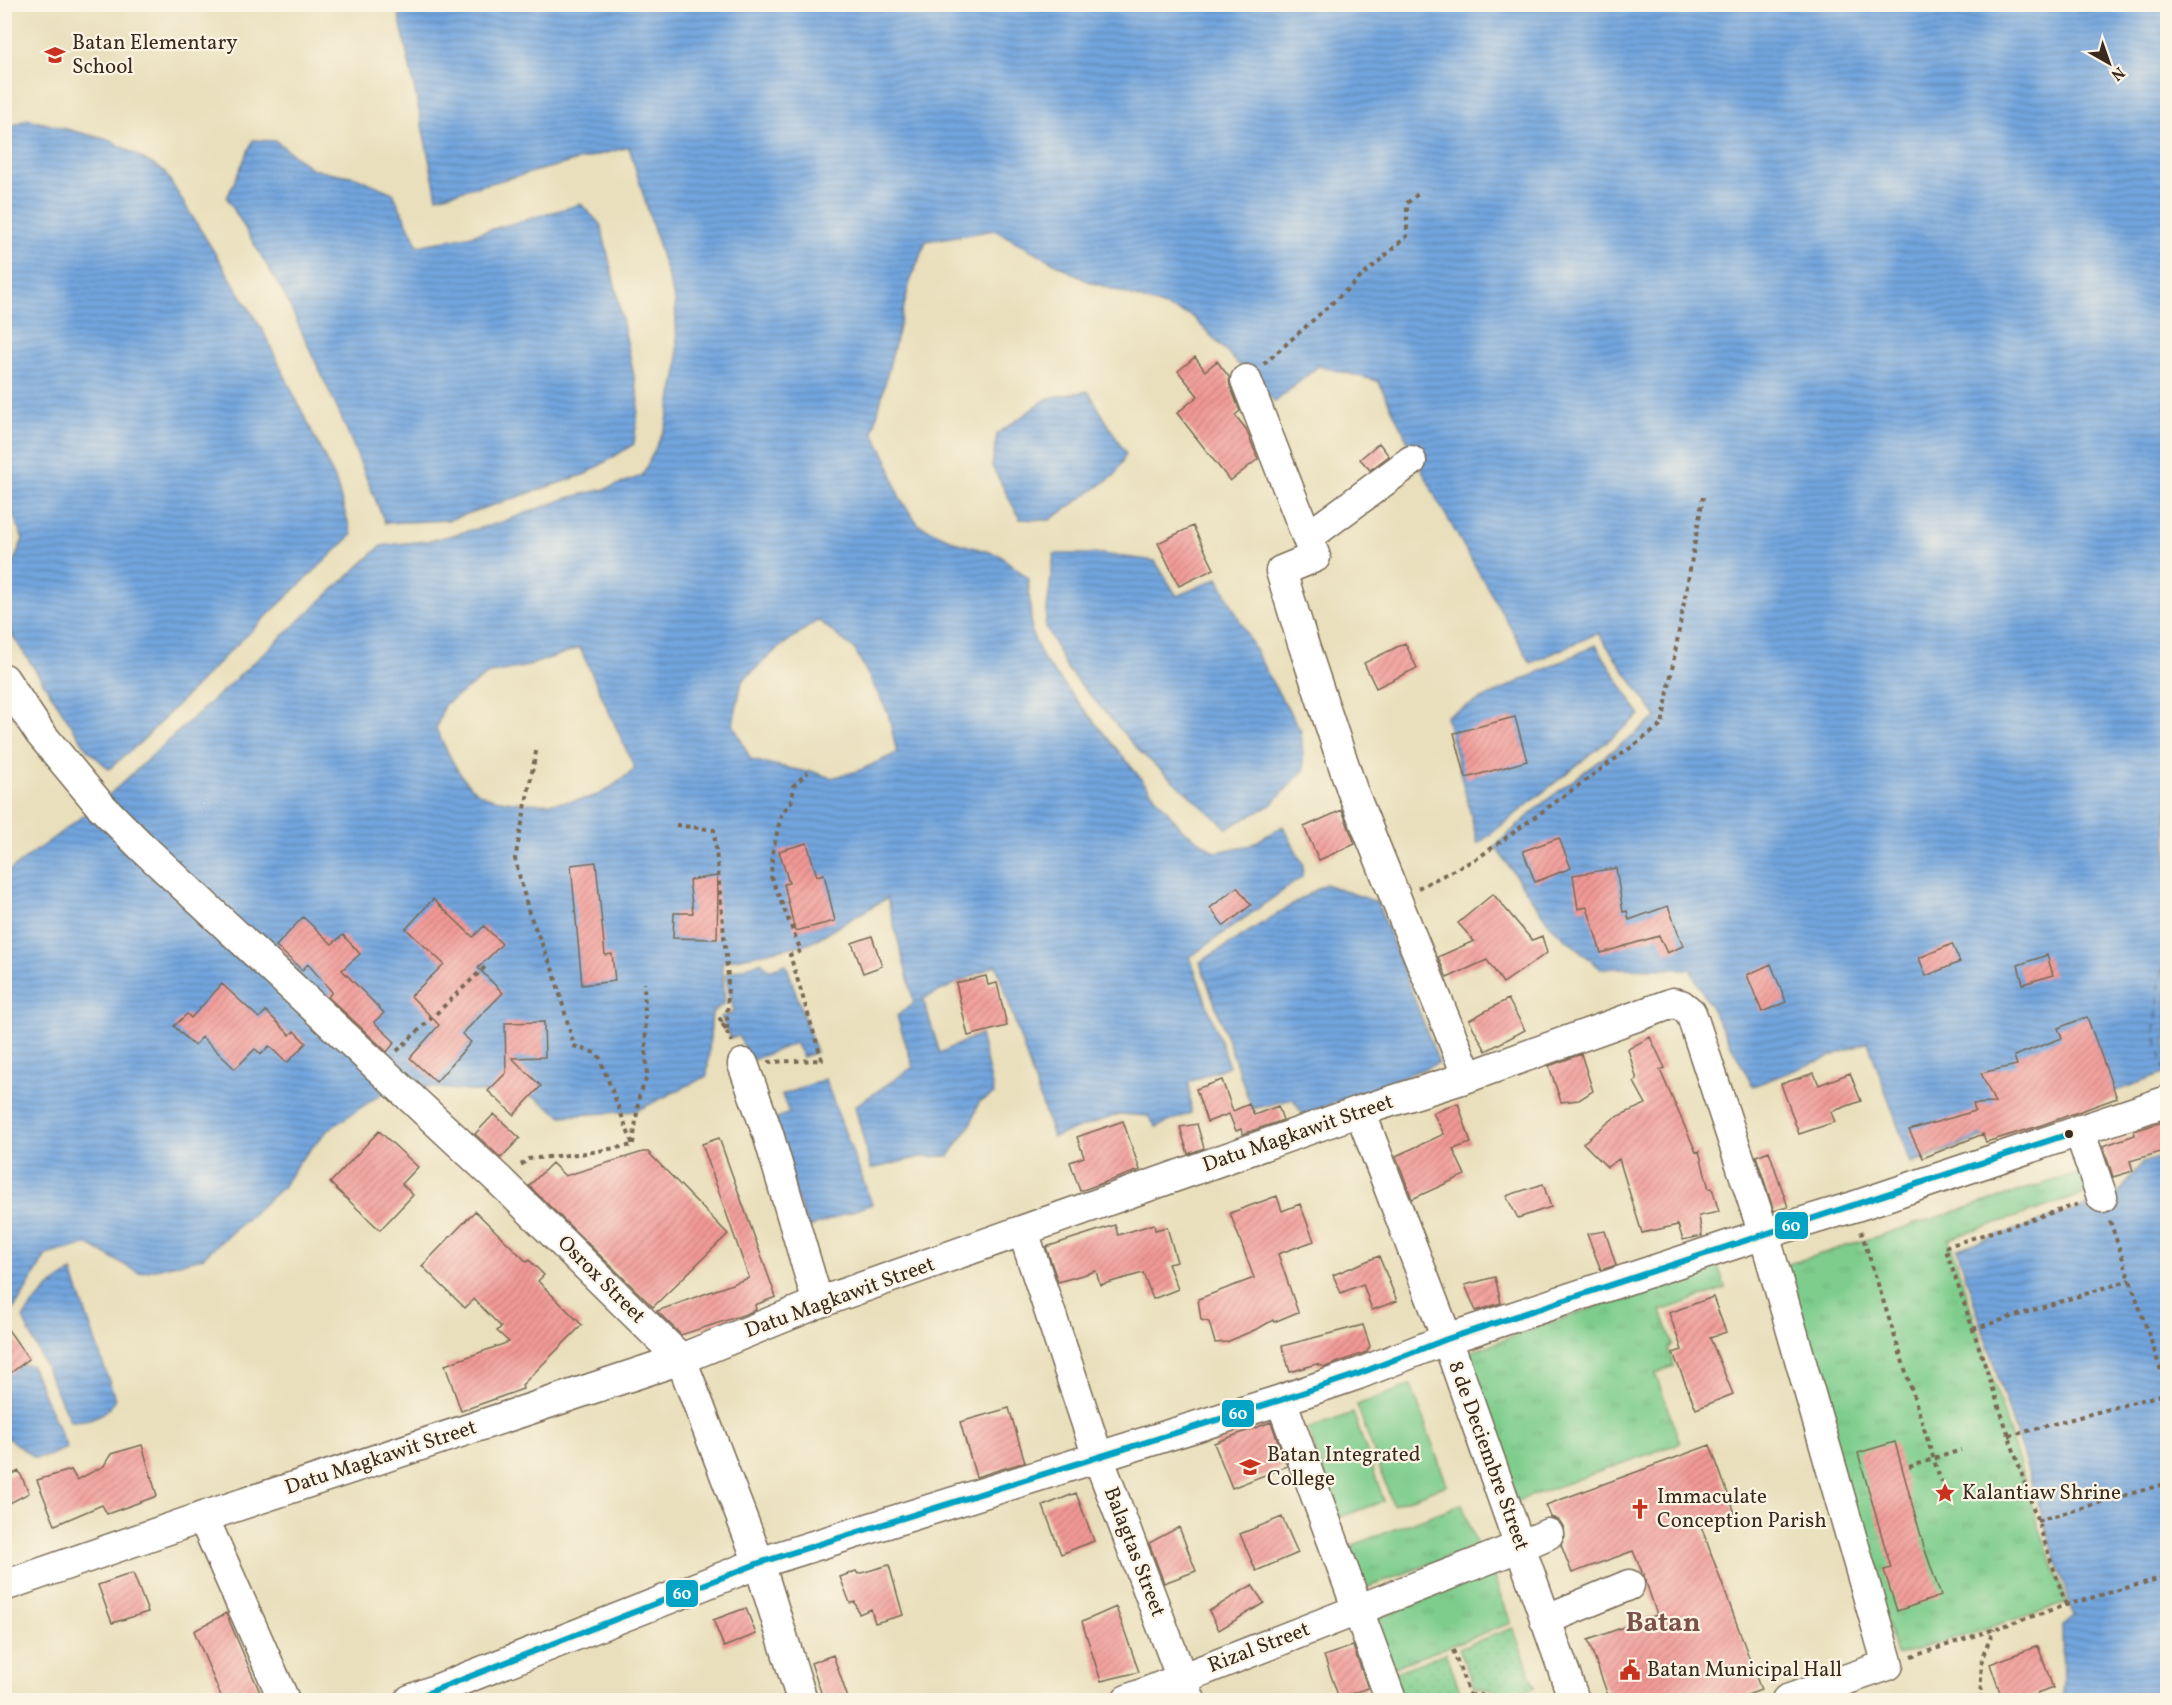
<svg xmlns="http://www.w3.org/2000/svg" width="2172" height="1705" viewBox="0 0 2172 1705" font-family="Vollkorn,serif">
  <defs>
    <pattern id="grass-tufts" width="24" height="20" patternUnits="userSpaceOnUse" patternTransform="scale(1.5)"><rect width="24" height="20" fill="#7ecd8d"/><path d="M3 7l-1-3M5 7V3M7 7l1-3M15 17l-1-3M17 17v-4M19 17l1-3" fill="none" stroke="#6eb079"/></pattern>
    <pattern id="garden-dots" width="8" height="8" patternUnits="userSpaceOnUse" patternTransform="scale(1.5)"><rect width="8" height="8" fill="#7ecd8d"/><path d="M2 2h.1M6 6h.1" fill="none" stroke="#6eb079" stroke-width="1.8" stroke-linecap="round"/></pattern>
    <pattern id="water-rules" width="6" height="5" patternUnits="userSpaceOnUse" patternTransform="scale(1.5)"><rect width="6" height="5" fill="#72a5de"/><path d="M0 2.5h6" fill="none" stroke="#5f87b3"/></pattern>
    <pattern id="building-hatch" width="6" height="6" patternUnits="userSpaceOnUse" patternTransform="scale(1.5)"><rect width="6" height="6" fill="#f29996"/><path d="M-1 1l2-2M0 6l6-6M5 7l2-2" fill="none" stroke="#c57d7a"/></pattern>
  </defs>
  <rect width="100%" height="100%" fill="#fcf5e5"/>
  <filter id="ink" filterUnits="userSpaceOnUse"><feTurbulence type="fractalNoise" baseFrequency=".0167" numOctaves="2"/><feDisplacementMap in="SourceGraphic" scale="12" xChannelSelector="R" yChannelSelector="G"/><feConvolveMatrix kernelMatrix="1 2 1 2 8 2 1 2 1" color-interpolation-filters="sRGB"/></filter>
  <filter id="wash" filterUnits="userSpaceOnUse"><feTurbulence type="fractalNoise" baseFrequency=".008" numOctaves="4" result="noise"/><feDisplacementMap in="SourceGraphic" scale="24" xChannelSelector="R" yChannelSelector="G"/><feGaussianBlur stdDeviation="1.35" result="paint"/><feColorMatrix in="noise" values="0 0 0 0 0 0 0 0 0 0 0 0 0 0 0 0 0 1.4 0 .05"/><feComposite in="paint" operator="in"/></filter>
  <g filter="url(#wash)">
    <rect width="100%" height="100%" fill="#e9dfbc"/>
    <path fill="url(#grass-tufts)" stroke="#5c7c56" stroke-width="1.5" d="M 2084,1171 L 2091,1192 L 1949,1239 L 2037,1521 L 2067,1603 L 1897,1656 L 1776,1268 Z
      M 1717,1263 L 1726,1288 L 1661,1311 L 1673,1344 L 1668,1349 L 1674,1366 L 1655,1373 L 1680,1443 L 1500,1507 L 1448,1360 Z
      M 1462,1504 L 1477,1546 L 1363,1589 L 1347,1547 Z
      M 1493,1574 L 1511,1623 L 1391,1668 L 1373,1620 Z"/>
    <path fill="url(#garden-dots)" stroke="#5c7c56" stroke-width="1.5" d="M 1513,1628 L 1535,1687 L 1503,1699 L 1490,1689 L 1474,1687 L 1459,1648 Z
      M 1446,1653 L 1461,1693 L 1453,1700 L 1403,1700 L 1393,1673 Z"/>
    <path fill="#7ecd8d" stroke="#5c7c56" stroke-width="1.5" d="M 1411,1385 L 1447,1485 L 1393,1505 L 1357,1405 Z
      M 1353,1413 L 1384,1501 L 1340,1517 L 1308,1429 Z"/>
    <path fill="url(#water-rules)" stroke="#56687e" stroke-width="1.5" fill-rule="evenodd" d="M 397,5 L 2167,5 L 2167,1073 L 1911,1163 L 1868,1042 L 1753,1086 L 1690,969 L 1600,968 L 1550,925 L 1495,846 L 1544,802 L 1657,717 L 1598,633 L 1531,663 L 1437,500 L 1378,381 L 1318,366 L 1275,402 L 1192,316 L 1085,280 L 995,230 L 926,241 L 910,282 L 873,432 L 887,459 L 900,499 L 919,525 L 958,543 L 999,555 L 1028,578 L 1032,634 L 1044,660 L 1182,829 L 1216,852 L 1251,845 L 1283,826 L 1303,864 L 1302,877 L 1190,957 L 1229,1066 L 1189,1082 L 1191,1113 L 1156,1127 L 1148,1116 L 1120,1114 L 1053,1137 L 996,965 L 923,999 L 940,1053 L 980,1034 L 994,1094 L 979,1102 L 971,1124 L 949,1156 L 920,1157 L 871,1169 L 855,1106 L 913,1067 L 897,1016 L 914,1002 L 887,898 L 810,943 L 722,962 L 725,1003 L 712,1013 L 707,1076 L 636,1111 L 562,1116 L 534,1097 L 396,1084 L 328,1130 L 298,1163 L 283,1187 L 202,1258 L 139,1273 L 87,1244 L 46,1255 L 20,1300 L 5,1320 L 5,874 L 99,804 L 381,546 L 433,540 L 499,523 L 567,498 L 605,489 L 642,476 L 666,426 L 678,366 L 675,301 L 629,147 L 437,197 ZM 818,620 L 855,650 L 888,713 L 897,753 L 858,771 L 831,778 L 811,771 L 807,772 L 751,760 L 733,724 L 742,681 L 777,649 ZM 580,648 L 635,769 C 624,777 613,787 602,793 C 578,806 497,808 476,791 C 457,776 447,750 436,729 L 444,705 L 490,673 L 524,667 Z
      M 28,119 L 112,141 L 164,171 L 262,329 L 335,479 L 352,535 L 228,653 L 142,741 L 109,769 L 87,749 L 5,624 L 5,569 L 14,561 L 23,539 L 4,493 L 4,129 Z
      M 253,140 L 276,141 L 312,169 L 356,177 L 393,193 L 418,246 L 468,236 L 581,204 L 601,225 L 617,294 L 639,400 L 634,444 L 586,474 L 449,520 L 385,523 L 343,421 L 285,296 L 227,198 Z
      M 1088,391 L 1126,454 L 1115,475 L 1050,520 L 1020,519 L 992,466 L 997,434 L 1048,398 Z
      M 1054,554 L 1102,554 L 1155,561 L 1177,596 L 1218,578 L 1269,677 L 1301,731 L 1304,770 L 1271,805 L 1227,828 L 1139,751 L 1067,669 L 1045,625 Z
      M 1596,645 L 1640,715 L 1478,844 L 1446,716 Z
      M 1325,884 L 1377,902 L 1439,1063 L 1303,1115 L 1293,1099 L 1252,1109 L 1200,962 Z
      M 761,962 L 769,970 L 786,964 L 816,1052 L 803,1057 L 795,1043 L 750,1061 L 739,1036 L 730,1038 L 721,1017 L 734,1012 L 725,974 Z
      M 825,1079 L 872,1204 L 808,1228 L 769,1121 L 789,1113 L 782,1095 Z
      M 2167,1155 L 2167,1700 L 2058,1700 L 2063,1693 L 2062,1626 L 2074,1616 L 1957,1249 L 2115,1197 L 2142,1163 Z
      M 72,1272 L 115,1399 C 107,1417 88,1421 70,1421 L 23,1318 C 37,1298 50,1284 72,1272 Z
      M 15,1364 L 31,1365 L 67,1448 L 48,1456 L 35,1458 L 9,1439 L 5,1439 L 4,1367 Z"/>
    <g fill="none" stroke-linecap="round" stroke-linejoin="round">
      <path stroke="#4e5561" stroke-width="1.5" stroke-dasharray="8 6" stroke-linecap="butt" d="M 2165,1073 L 2155,1034 L 2160,980 L 2168,939"/>
    </g>
    <g id="blocks">
      <path fill="url(#building-hatch)" d="M 1195,357 L 1205,371 L 1217,361 L 1229,377 L 1230,386 L 1240,411 L 1235,415 L 1246,429 L 1258,459 L 1230,481 L 1177,413 L 1198,396 L 1178,371 Z
        M 1379,443 L 1389,456 L 1370,470 L 1360,459 Z
        M 1193,526 L 1214,569 L 1179,586 L 1158,543 Z
        M 1405,643 L 1417,668 L 1376,688 L 1364,663 Z
        M 1515,717 L 1527,761 L 1466,778 L 1454,733 Z
        M 1342,810 L 1355,844 L 1319,860 L 1304,827 Z
        M 1559,838 L 1571,868 L 1535,882 L 1523,851 Z
        M 807,843 L 817,876 L 824,874 L 835,921 L 795,931 L 784,884 L 789,883 L 779,851 Z
        M 596,862 L 605,955 L 612,954 L 615,981 L 582,985 L 571,865 Z
        M 1616,868 L 1623,912 L 1627,911 L 1629,920 L 1668,906 L 1683,946 L 1667,953 L 1659,936 L 1601,953 L 1587,907 L 1578,909 L 1573,875 Z
        M 717,876 L 718,892 L 717,939 L 673,938 L 674,913 L 693,913 L 689,880 Z
        M 1237,887 L 1251,905 L 1224,926 L 1210,908 Z
        M 1493,894 L 1532,940 L 1542,936 L 1547,953 L 1503,983 L 1487,960 L 1447,978 L 1438,957 L 1474,941 L 1458,923 Z
        M 433,899 L 473,937 L 484,926 L 502,944 L 478,968 L 503,993 L 462,1034 L 471,1042 L 436,1082 L 410,1058 L 439,1025 L 411,996 L 444,964 L 406,929 Z
        M 303,917 L 332,944 L 343,935 L 360,954 L 342,970 L 384,1013 L 374,1022 L 395,1042 L 387,1052 L 328,997 L 332,992 L 308,964 L 302,970 L 276,946 Z
        M 872,936 L 882,966 L 863,973 L 852,943 Z
        M 1952,944 L 1960,962 L 1926,976 L 1919,958 Z
        M 2047,955 L 2053,975 L 2023,984 L 2018,965 Z
        M 1771,964 L 1786,1002 L 1762,1012 L 1747,975 Z
        M 986,976 L 988,985 L 997,983 L 1007,1026 L 968,1036 L 956,983 Z
        M 222,984 L 259,1018 L 266,1011 L 290,1035 L 294,1031 L 306,1043 L 287,1063 L 269,1046 L 261,1054 L 255,1049 L 235,1069 L 202,1037 L 194,1046 L 174,1026 L 187,1014 L 191,1018 Z
        M 1508,999 L 1525,1030 L 1486,1051 L 1469,1020 Z
        M 2087,1017 L 2117,1098 L 2039,1126 L 1986,1142 L 1983,1134 L 1923,1158 L 1909,1130 L 1975,1111 L 1973,1104 L 1995,1103 L 1981,1073 L 2017,1065 L 2014,1056 L 2062,1038 L 2058,1028 Z
        M 544,1022 L 545,1057 L 512,1058 L 541,1086 L 514,1115 L 488,1091 L 506,1073 L 505,1023 Z
        M 1650,1037 L 1665,1068 L 1660,1070 L 1696,1152 L 1699,1151 L 1709,1189 L 1712,1188 L 1719,1212 L 1699,1216 L 1702,1236 L 1683,1240 L 1678,1225 L 1642,1233 L 1619,1159 L 1607,1167 L 1583,1143 L 1614,1118 L 1646,1104 L 1634,1082 L 1637,1080 L 1628,1049 Z
        M 1581,1054 L 1593,1091 L 1579,1100 L 1561,1102 L 1549,1066 Z
        M 1814,1073 L 1819,1085 L 1850,1073 L 1861,1101 L 1831,1112 L 1835,1122 L 1799,1134 L 1781,1084 Z
        M 1222,1080 L 1233,1111 L 1249,1104 L 1254,1115 L 1278,1106 L 1283,1120 L 1243,1134 L 1241,1129 L 1236,1131 L 1229,1114 L 1207,1122 L 1196,1089 Z
        M 1458,1103 L 1471,1143 L 1453,1149 L 1465,1175 L 1412,1199 L 1396,1156 L 1444,1134 L 1433,1113 Z
        M 494,1114 L 520,1138 L 501,1158 L 475,1134 Z
        M 2168,1120 L 2168,1150 L 2130,1161 L 2133,1171 L 2113,1177 L 2103,1146 L 2135,1135 L 2134,1131 Z
        M 1123,1121 L 1140,1170 L 1080,1191 L 1070,1162 L 1084,1157 L 1077,1137 Z
        M 1197,1124 L 1204,1148 L 1188,1154 L 1180,1127 Z
        M 379,1131 L 418,1167 L 402,1184 L 413,1195 L 380,1230 L 330,1183 Z
        M 719,1138 L 776,1297 L 755,1305 L 756,1310 L 743,1315 L 681,1335 L 657,1311 L 749,1278 L 702,1144 Z
        M 1769,1151 L 1788,1207 L 1774,1211 L 1756,1156 Z
        M 643,1152 L 648,1152 L 728,1234 L 653,1307 L 529,1186 L 552,1163 L 565,1176 Z
        M 1543,1184 L 1551,1207 L 1518,1218 L 1506,1196 Z
        M 1277,1196 L 1282,1211 L 1300,1204 L 1314,1241 L 1278,1254 L 1298,1312 L 1274,1322 L 1273,1320 L 1259,1328 L 1227,1342 L 1215,1343 L 1209,1322 L 1201,1320 L 1198,1299 L 1254,1278 L 1230,1213 Z
        M 475,1211 L 527,1262 L 529,1260 L 544,1275 L 538,1281 L 582,1325 L 522,1385 L 523,1389 L 461,1411 L 445,1365 L 509,1342 L 497,1331 L 501,1327 L 474,1299 L 465,1308 L 422,1266 Z
        M 1154,1224 L 1155,1230 L 1167,1227 L 1177,1262 L 1168,1264 L 1178,1289 L 1153,1299 L 1143,1273 L 1100,1285 L 1096,1271 L 1058,1282 L 1046,1247 L 1115,1225 L 1118,1235 Z
        M 1605,1231 L 1616,1265 L 1601,1270 L 1587,1234 Z
        M 1379,1256 L 1397,1301 L 1372,1310 L 1363,1284 L 1341,1293 L 1333,1275 Z
        M 1495,1277 L 1501,1303 L 1476,1311 L 1465,1285 Z
        M 1713,1297 L 1726,1332 L 1710,1338 L 1733,1394 L 1696,1409 L 1673,1353 L 1682,1350 L 1669,1313 Z
        M 4,1324 L 29,1359 L 4,1378 Z
        M 1363,1325 L 1370,1346 L 1367,1352 L 1325,1367 L 1316,1364 L 1290,1372 L 1282,1346 Z
        M 1009,1408 L 1025,1462 L 976,1477 L 960,1422 Z
        M 1271,1422 L 1287,1466 L 1232,1488 L 1214,1443 Z
        M 1895,1442 L 1924,1547 L 1941,1596 L 1897,1611 L 1884,1570 L 1891,1568 L 1858,1453 Z
        M 142,1445 L 157,1496 L 107,1514 L 102,1505 L 55,1525 L 37,1480 L 71,1470 L 77,1480 L 104,1466 L 111,1454 Z
        M 1710,1445 L 1735,1513 L 1701,1526 L 1761,1690 L 1731,1701 L 1610,1701 L 1588,1640 L 1657,1615 L 1645,1579 L 1633,1551 L 1572,1573 L 1561,1545 L 1565,1536 L 1564,1528 L 1559,1520 L 1551,1517 L 1546,1505 Z
        M 19,1471 L 29,1493 L 4,1506 L 4,1478 Z
        M 1076,1493 L 1094,1541 L 1061,1554 L 1043,1506 Z
        M 1282,1517 L 1298,1553 L 1256,1571 L 1240,1534 Z
        M 1179,1527 L 1196,1571 L 1164,1583 L 1149,1543 Z
        M 889,1565 L 903,1615 L 875,1623 L 871,1609 L 859,1614 L 855,1602 L 850,1603 L 840,1577 L 856,1571 L 858,1574 Z
        M 133,1573 L 148,1612 L 112,1623 L 98,1585 Z
        M 1252,1585 L 1264,1603 L 1219,1630 L 1209,1611 Z
        M 1116,1607 L 1139,1672 L 1101,1681 L 1082,1622 Z
        M 746,1608 L 756,1634 L 724,1647 L 713,1620 Z
        M 226,1613 L 251,1672 L 264,1701 L 223,1701 L 194,1631 Z
        M 1353,1646 L 1368,1688 L 1339,1698 L 1324,1656 Z
        M 2038,1646 L 2053,1688 L 2018,1701 L 2003,1701 L 1990,1664 Z
        M 833,1655 L 849,1701 L 824,1701 L 811,1663 Z"/>
    </g>
  </g>
  <g filter="url(#ink)">
    <use href="#blocks" fill-opacity="0" stroke="#786955" stroke-width="1.5"/>
    <g fill="none" stroke-linecap="round" stroke-linejoin="round">
      <g stroke="#786955" stroke-width="33">
        <path id="minor" d="M 1246,380 L 1315,557 L 1281,571 L 1303,643 L 1352,790 L 1468,1077
          M 1308,537 L 1411,461
          M 4,679 L 40,733 L 99,804 L 141,846 L 499,1180 L 681,1359 L 759,1563 L 802,1700
          M 743,1064 L 768,1134 L 818,1303
          M 1360,1111 L 1447,1339 L 1574,1700
          M 2079,1130 L 2102,1197
          M 1023,1231 L 1098,1457 L 1190,1700
          M 1281,1400 L 1391,1700
          M 203,1517 L 284,1700
          M 4,1586 L 203,1517 L 681,1359 L 818,1303 L 1360,1111 L 1468,1077 L 1673,1003 L 1681,1005 L 1691,1013 L 1764,1234 L 1888,1665 L 1787,1700
          M 1545,1620 L 1629,1585
          M 410,1700 L 759,1563 L 1281,1400 L 1358,1374 L 1447,1339 L 1764,1234 L 1853,1207 L 2168,1101
          M 1127,1700 L 1521,1546 L 1548,1534"/>
      </g>
      <path stroke="#786955" stroke-width="4" stroke-dasharray="4.5 4.5" stroke-linecap="butt" d="M 1264,364 L 1407,236 L 1407,203 L 1418,194
        M 676,825 L 714,830 L 728,977 L 727,1032 L 720,1019 L 732,1042
        M 1418,888 L 1478,858 L 1662,725 L 1703,497
        M 397,1051 L 485,967
        M 768,1062 L 822,1060 L 790,955 L 801,951 L 771,877 L 772,855 L 781,815 L 793,799 L 793,786 L 808,772
        M 633,1144 L 639,1097 L 647,1077 L 644,983
        M 521,1165 L 528,1159 L 587,1153 L 633,1145 L 598,1054 L 574,1046 L 554,973 L 529,913 L 515,859 L 537,747
        M 2110,1221 L 2168,1391
        M 1861,1231 L 1941,1482
        M 1973,1329 L 2130,1280
        M 2009,1436 L 2168,1393
        M 1909,1467 L 1961,1450
        M 2037,1521 L 2168,1483
        M 2066,1605 L 1945,1247 L 2079,1204
        M 1453,1650 L 1470,1696
        M 1911,1657 L 2066,1605 L 2168,1576
        M 1462,1700 C 1473,1692 1484,1693 1495,1700
        M 1529,1700 L 1545,1695
        M 1980,1700 L 1982,1658 L 1994,1629"/>
      <use href="#minor" stroke="#fff" stroke-width="30"/>
      <g stroke="#fcf5e5" stroke-width="10">
        <path id="bus-1" d="M 410,1700 L 759,1563 L 1281,1400 L 1358,1374 L 1447,1339 L 2069,1134"/>
      </g>
      <use href="#bus-1" stroke="#03a3c5" stroke-width="6"/>
    </g>
  </g>
  <defs>
    <g id="school-bare" transform="scale(1.62)"><path d="M0-5L7-2L0 1L-7-2ZM-4 1L0 2.5L4 1V4Q0 6-4 4Z" fill="#c8321e" stroke="#fcf5e5" stroke-width="2.5" paint-order="stroke"/></g>
    <g id="university-bare" transform="scale(1.62)"><path d="M0-5L7-2L0 1L-7-2ZM-4 1L0 2.5L4 1V4Q0 6-4 4Z" fill="#c8321e" stroke="#fcf5e5" stroke-width="2.5" paint-order="stroke"/></g>
    <g id="sight-bare" transform="scale(1.62)"><path d="M0-6L1.8-2.2L6-1.7L2.9 1.2L3.7 5.4L0 3.3L-3.7 5.4L-2.9 1.2L-6-1.7L-1.8-2.2Z" fill="#c8321e" stroke="#fcf5e5" stroke-width="2.5" paint-order="stroke"/></g>
    <g id="church-bare" transform="scale(1.62)"><path d="M-1.2-6h2.4v3.5h3.3v2.4h-3.3V6h-2.4V-.1h-3.3v-2.4h3.3Z" fill="#c8321e" stroke="#fcf5e5" stroke-width="2.5" paint-order="stroke"/></g>
    <g id="civic-bare" transform="scale(1.62)"><path d="M-.6-6.5H3V-4.5H.6V-3L4-1V1h2V6H-6V1h2V-1L-.6-3ZM-1.2 2.5V6h2.4V2.5Z" fill="#c8321e" stroke="#fcf5e5" stroke-width="2.5" paint-order="stroke"/></g>
  </defs>
  <g fill-rule="evenodd">
    <use href="#school-bare" x="55" y="55"/>
    <use href="#university-bare" x="1250" y="1467"/>
    <use href="#sight-bare" x="1945" y="1493"/>
    <use href="#church-bare" x="1640" y="1509"/>
    <use href="#civic-bare" x="1630" y="1670"/>
  </g>
  <circle fill="#3b2a1e" stroke="#fcf5e5" stroke-width="2" cx="2069" cy="1134" r="5"/>
  <g text-anchor="middle" dominant-baseline="central" stroke-width="4.5" stroke-linejoin="round" paint-order="stroke">
    <g font-size="21" fill="#3b2a1e" stroke="#fcf5e5" text-anchor="start">
      <text x="72" y="43">Batan Elementary<tspan x="72" dy="24">School</tspan></text>
      <text x="1267" y="1455">Batan Integrated<tspan x="1267" dy="24">College</tspan></text>
      <text x="1962" y="1493">Kalantiaw Shrine</text>
      <text x="1657" y="1497">Immaculate<tspan x="1657" dy="24">Conception Parish</tspan></text>
      <text x="1647" y="1670">Batan Municipal Hall</text>
    </g>
    <g font-size="21" fill="#3b2a1e" stroke="#fcf5e5">
      <text transform="translate(1298 1134) rotate(-19)">Datu Magkawit Street</text>
      <text transform="translate(601 1280) rotate(45)">Osrox Street</text>
      <text transform="translate(840 1298) rotate(-20)">Datu Magkawit Street</text>
      <text transform="translate(1488 1456) rotate(70)">8 de Deciembre Street</text>
      <text transform="translate(381 1458) rotate(-18)">Datu Magkawit Street</text>
      <text transform="translate(1134 1552) rotate(69)">Balagtas Street</text>
      <text transform="translate(1259 1648) rotate(-21)">Rizal Street</text>
    </g>
    <g font-size="27" font-weight="bold" fill="#7b5148" stroke="#fcf5e5">
      <text x="1663" y="1624">Batan</text>
    </g>
  </g>
  <g stroke="#fcf5e5" stroke-width="2">
    <rect x="1774" y="1211" width="35" height="29" rx="6" fill="#03a3c5"/>
    <rect x="1221" y="1399" width="34" height="29" rx="6" fill="#03a3c5"/>
    <rect x="665" y="1579" width="34" height="29" rx="6" fill="#03a3c5"/>
  </g>
  <g font-size="16" text-anchor="middle" font-weight="bold" fill="#fff">
    <text x="1791" y="1231">60</text>
    <text x="1238" y="1419">60</text>
    <text x="682" y="1599">60</text>
  </g>
  <rect width="2172" height="1705" fill="none" stroke="#fcf5e5" stroke-width="24"/>
  <g transform="translate(2109 63) rotate(140)" stroke="#fcf5e5" stroke-width="4.5" paint-order="stroke">
  <path d="M0-4.5L10 22L0 15L-10 22Z" fill="#3b2a1e"/>
  <text y="-9" font-size="16" font-weight="bold" text-anchor="middle" fill="#3b2a1e">N</text>
  </g>
</svg>
